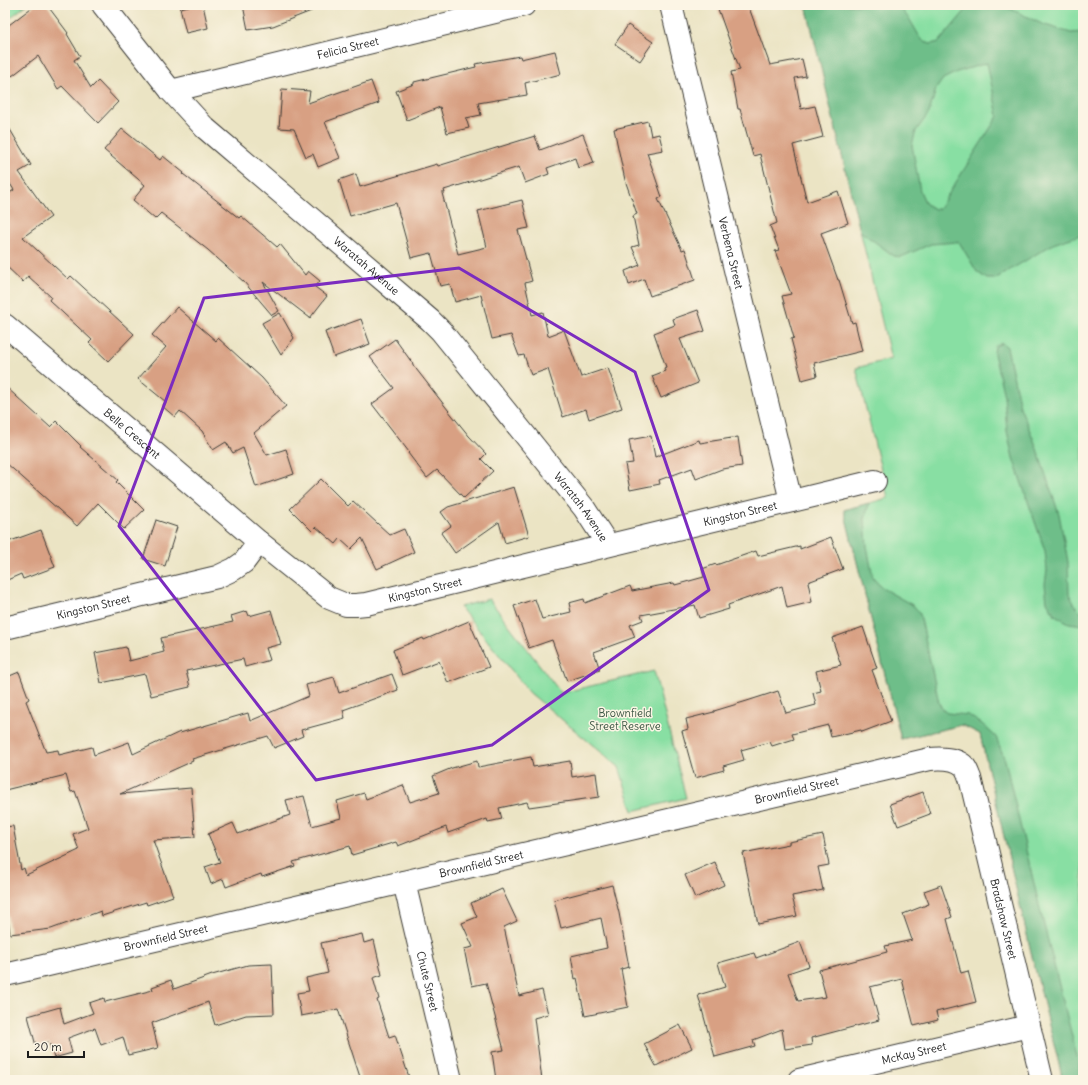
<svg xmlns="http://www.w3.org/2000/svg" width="1088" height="1085" viewBox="0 0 1088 1085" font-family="Delius,sans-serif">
  <rect width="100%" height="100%" fill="#fcf5e5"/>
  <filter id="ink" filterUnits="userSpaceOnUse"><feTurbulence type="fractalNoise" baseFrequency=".025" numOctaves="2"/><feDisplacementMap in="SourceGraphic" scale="8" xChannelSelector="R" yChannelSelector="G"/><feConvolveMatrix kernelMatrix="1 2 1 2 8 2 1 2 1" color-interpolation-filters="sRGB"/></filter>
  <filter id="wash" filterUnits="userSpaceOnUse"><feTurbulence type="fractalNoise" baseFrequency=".012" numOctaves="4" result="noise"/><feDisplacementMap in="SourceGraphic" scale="16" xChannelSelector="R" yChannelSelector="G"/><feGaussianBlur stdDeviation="0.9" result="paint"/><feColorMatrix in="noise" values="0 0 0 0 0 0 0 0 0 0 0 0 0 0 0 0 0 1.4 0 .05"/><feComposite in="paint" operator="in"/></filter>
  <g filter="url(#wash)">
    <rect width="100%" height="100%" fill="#ebe4c4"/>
    <path fill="#88dfa3" stroke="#527e60" d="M 5,5 L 26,5 L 5,22 Z
      M 806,5 L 1083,5 L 1083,1080 L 1063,1080 L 1032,956 L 980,734 L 962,725 L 901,739 L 844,510 L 888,498 L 856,368 L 891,359 Z
      M 489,599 L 561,693 L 654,671 L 686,798 L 633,811 L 619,767 L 530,693 L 460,607 Z"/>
    <path fill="#6ebe89" stroke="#456d52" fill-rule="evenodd" d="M 806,5 L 898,5 L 910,20 L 921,39 L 930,44 L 939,42 L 966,10 L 975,5 L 1003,5 L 1042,24 L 1071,33 L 1083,32 L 1083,234 L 1053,244 L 995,279 L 987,279 L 977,272 L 959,242 L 931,244 L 901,257 L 894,256 L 860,231 ZM 987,63 L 998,116 L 939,209 L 934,209 L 926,204 L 920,191 L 912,145 L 916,131 L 929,113 L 936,89 L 943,79 L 957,72 Z
      M 1002,343 L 1007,347 L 1020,407 L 1035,443 L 1059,514 L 1068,562 L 1069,594 L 1076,607 L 1083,614 L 1083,625 L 1069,623 L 1055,615 L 1047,602 L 1045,584 L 1047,570 L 1045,551 L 1013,458 L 1007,431 L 1004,396 L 994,354 L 995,346 Z
      M 869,503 L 865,519 L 867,546 L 873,578 L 882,588 L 914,606 L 920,614 L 939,703 L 943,710 L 947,713 L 968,715 L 982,724 L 996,737 L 1005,760 L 1039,905 L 1083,1080 L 1063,1080 L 1032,956 L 980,734 L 962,725 L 901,739 L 844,510 Z"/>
    <g id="blocks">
      <path fill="#d8a083" d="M 35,5 L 47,5 L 68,33 L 67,34 L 80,56 L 74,60 L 91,88 L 98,81 L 118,102 L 98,123 L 62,86 L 58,89 L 38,56 L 12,76 L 5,67 L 5,28 Z
        M 193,5 L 203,5 L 208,28 L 186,33 L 180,8 Z
        M 243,5 L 324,5 L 324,6 L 273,26 L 248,30 Z
        M 728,5 L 748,5 L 770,65 L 802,59 L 806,76 L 795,78 L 801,109 L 815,106 L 823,137 L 793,145 L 807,202 L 838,191 L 848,223 L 821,233 L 838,280 L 839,280 L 852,323 L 855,322 L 862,351 L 814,363 L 817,376 L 802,380 L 791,339 L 794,338 L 782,296 L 791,294 L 775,251 L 779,250 L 770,226 L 777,223 L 760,154 L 753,156 L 740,109 L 738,109 L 731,72 L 740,70 L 718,9 Z
        M 628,25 L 653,42 L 640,61 L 615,44 Z
        M 555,51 L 561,74 L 525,83 L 527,95 L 478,103 L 481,115 L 466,118 L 469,128 L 447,133 L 440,107 L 407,120 L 396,91 L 414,84 L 414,82 L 476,67 L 475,64 L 520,56 L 521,59 Z
        M 371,81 L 379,103 L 325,122 L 340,158 L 318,167 L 313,154 L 306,157 L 294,129 L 279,128 L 282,89 L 310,91 L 308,103 Z
        M 5,121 L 31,165 L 19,172 L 51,217 L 23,237 L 68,279 L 71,276 L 134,334 L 108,361 L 89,343 L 92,340 L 49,300 L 51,297 L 28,276 L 23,282 L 5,265 L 5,196 L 14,190 L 7,179 L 5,180 Z
        M 648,121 L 651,136 L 659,134 L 663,150 L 647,153 L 662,197 L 658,199 L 682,250 L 685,249 L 695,280 L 650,296 L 644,279 L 629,285 L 625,271 L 640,265 L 632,247 L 639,245 L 633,216 L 637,214 L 625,180 L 614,129 Z
        M 122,129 L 160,160 L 163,156 L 184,173 L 183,174 L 239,218 L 241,216 L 277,247 L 280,244 L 305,275 L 308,271 L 320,281 L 315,287 L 327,296 L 310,318 L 263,282 L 279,311 L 272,315 L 244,282 L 208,250 L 161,213 L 155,219 L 133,200 L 145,185 L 104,150 Z
        M 583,134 L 594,163 L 578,168 L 575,158 L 547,168 L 549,174 L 525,183 L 519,167 L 444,190 L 445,193 L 442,193 L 458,254 L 487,247 L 478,211 L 522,200 L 529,228 L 518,230 L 532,281 L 525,283 L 532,315 L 543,312 L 548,336 L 564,330 L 581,377 L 608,368 L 622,408 L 589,419 L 586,409 L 563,417 L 548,369 L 531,375 L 524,355 L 519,356 L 511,335 L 492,339 L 481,295 L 455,302 L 450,284 L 440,286 L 431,253 L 411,258 L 396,203 L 350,216 L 339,180 L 356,174 L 360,187 L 437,164 L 438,166 L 535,136 L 540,150 Z
        M 177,307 L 216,341 L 218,338 L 262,378 L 286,406 L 254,433 L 267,455 L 286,449 L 294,474 L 256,487 L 243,448 L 233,453 L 226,442 L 213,450 L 202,431 L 180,411 L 175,417 L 162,406 L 166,402 L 138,379 L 166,347 L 152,335 Z
        M 698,310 L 705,331 L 680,339 L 698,383 L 661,398 L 652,376 L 665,371 L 664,368 L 666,367 L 654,333 L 675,325 L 673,319 Z
        M 280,313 L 294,338 L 281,355 L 262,323 Z
        M 361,319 L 370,344 L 334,357 L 325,332 Z
        M 395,339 L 413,364 L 413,365 L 452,415 L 469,436 L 486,454 L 481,459 L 493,471 L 464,498 L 437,470 L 427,478 L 408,453 L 409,452 L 372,404 L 394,388 L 370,357 Z
        M 5,386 L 50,427 L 56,421 L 81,446 L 80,447 L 118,480 L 116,482 L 144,510 L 124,529 L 98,503 L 77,526 L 5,462 Z
        M 651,436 L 655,457 L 699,440 L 700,443 L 738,437 L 742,466 L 722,469 L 696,479 L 692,468 L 659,480 L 660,484 L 630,490 L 625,464 L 633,463 L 629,440 Z
        M 321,479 L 348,506 L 353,501 L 390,535 L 404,529 L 414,552 L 377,569 L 362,538 L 351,549 L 340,539 L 336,544 L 316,527 L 312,531 L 290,509 Z
        M 514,487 L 529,536 L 505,543 L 499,522 L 455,553 L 441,533 L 451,526 L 441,512 L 448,507 Z
        M 156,520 L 177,527 L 165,566 L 143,559 Z
        M 41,530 L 55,567 L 23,579 L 21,574 L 5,581 L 5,543 Z
        M 831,537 L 843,569 L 808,582 L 812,602 L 787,608 L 782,586 L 728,605 L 729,609 L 699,618 L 695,605 L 641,615 L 643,620 L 630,625 L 635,637 L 594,652 L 600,670 L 567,681 L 552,640 L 529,648 L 514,606 L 535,599 L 542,619 L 571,612 L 569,603 L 584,599 L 585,603 L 630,586 L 632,591 L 674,583 L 675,585 L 704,577 L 702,569 L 716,564 L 716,565 L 756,551 L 758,556 L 800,546 L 800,549 Z
        M 271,610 L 281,644 L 266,648 L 270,660 L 245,667 L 243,659 L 186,671 L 190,687 L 151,696 L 145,674 L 101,683 L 95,653 L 126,647 L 129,661 L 164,652 L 161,638 L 233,622 L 231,616 L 247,611 L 249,616 Z
        M 469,621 L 489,667 L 448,683 L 439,661 L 402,675 L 393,650 L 423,638 L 424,640 Z
        M 863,627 L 877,668 L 872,670 L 891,721 L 862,732 L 861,730 L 831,737 L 828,725 L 792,734 L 794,739 L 772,746 L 770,742 L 741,750 L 744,760 L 723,766 L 724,770 L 695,778 L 682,731 L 688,729 L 686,719 L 714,712 L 714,711 L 747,701 L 778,691 L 786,713 L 816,705 L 813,693 L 821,691 L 816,671 L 841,665 L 832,638 Z
        M 19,672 L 29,699 L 26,701 L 46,752 L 58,750 L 59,755 L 92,747 L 94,755 L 129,742 L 133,754 L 180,732 L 180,733 L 248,713 L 250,721 L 309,696 L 306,685 L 334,677 L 339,693 L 392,674 L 398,690 L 343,710 L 345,718 L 301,730 L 303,736 L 274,748 L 268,736 L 192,759 L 193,761 L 120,794 L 191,788 L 195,837 L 153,840 L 173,896 L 147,905 L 146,902 L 102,916 L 101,911 L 51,929 L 10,934 L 5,896 L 5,827 L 13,826 L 21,870 L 24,868 L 26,875 L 79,850 L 73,834 L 88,828 L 75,791 L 71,792 L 66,775 L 5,790 L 5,678 Z
        M 531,757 L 533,767 L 570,761 L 572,777 L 596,773 L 599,797 L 529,807 L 527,802 L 499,808 L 502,819 L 488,822 L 487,819 L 448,833 L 446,827 L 398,846 L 396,842 L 352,855 L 350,846 L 293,862 L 295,866 L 262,877 L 261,874 L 226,887 L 223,879 L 211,884 L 205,867 L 220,862 L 208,834 L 233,823 L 238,834 L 290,815 L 286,800 L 304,796 L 312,826 L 341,818 L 337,801 L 364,793 L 366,799 L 403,785 L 410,802 L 439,793 L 433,776 L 452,768 L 477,761 L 478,767 Z
        M 923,792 L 930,814 L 898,826 L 890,804 Z
        M 823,835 L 829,865 L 818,867 L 823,890 L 792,896 L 797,916 L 758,924 L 743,853 L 789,844 L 789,842 Z
        M 715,862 L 724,885 L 695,898 L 685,875 Z
        M 612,885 L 619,913 L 629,967 L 621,969 L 628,1007 L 585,1016 L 577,978 L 575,979 L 571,956 L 607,948 L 601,918 L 561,928 L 554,900 Z
        M 941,885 L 952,917 L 947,919 L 961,973 L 968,971 L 976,1002 L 936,1012 L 938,1020 L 914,1026 L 902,979 L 870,987 L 879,1020 L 811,1038 L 812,1045 L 785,1049 L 782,1029 L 753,1040 L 755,1046 L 715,1057 L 698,995 L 725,987 L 718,963 L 754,953 L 756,958 L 800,942 L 809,966 L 788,973 L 798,1001 L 826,997 L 819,970 L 887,952 L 885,946 L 912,940 L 903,914 L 929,904 L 924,891 Z
        M 502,889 L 517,921 L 504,927 L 519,996 L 542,990 L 548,1014 L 534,1018 L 542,1080 L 496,1080 L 492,1052 L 504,1050 L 486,983 L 472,986 L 464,949 L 473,947 L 462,923 L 477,917 L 471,903 Z
        M 362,934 L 364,943 L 374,940 L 382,975 L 373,978 L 379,999 L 377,1000 L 389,1037 L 395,1035 L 410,1080 L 361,1080 L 338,1009 L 301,1016 L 297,993 L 309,991 L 306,978 L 328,973 L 321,943 Z
        M 272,964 L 274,1014 L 246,1015 L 215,1025 L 208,1002 L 152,1023 L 158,1048 L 128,1055 L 123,1037 L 101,1045 L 95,1028 L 68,1038 L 72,1053 L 54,1058 L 49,1042 L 36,1046 L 28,1016 L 60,1007 L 64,1024 L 93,1013 L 89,1003 L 104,998 L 105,1002 L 153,990 L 152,987 L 171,980 L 174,989 L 212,975 L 248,965 Z
        M 680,1025 L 692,1048 L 656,1066 L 644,1044 Z"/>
    </g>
  </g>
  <g filter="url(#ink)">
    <use href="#blocks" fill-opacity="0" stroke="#3b3a35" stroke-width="1"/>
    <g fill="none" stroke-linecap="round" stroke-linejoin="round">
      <g stroke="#3b3a35" stroke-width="24">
        <g id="minor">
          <path id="s1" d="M 103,5 L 171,91 L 205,128 L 430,320 L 441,331 L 584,508 L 608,545"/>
          <path id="s2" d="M 671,5 L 791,501"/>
          <path id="s3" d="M 171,91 L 524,5"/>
          <path id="s4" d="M 5,325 L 259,542"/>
          <path id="s5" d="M 5,628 L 217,577 L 234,569 L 244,562 L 259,542 L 329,598 L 346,605 L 356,605 L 366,604 L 875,481"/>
          <path id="s6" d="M 404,882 L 451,1080"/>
          <path id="s7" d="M 5,975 L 930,759 C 941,758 956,758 964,766 C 967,769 968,774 970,778 L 1042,1080"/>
          <path id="s8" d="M 799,1080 L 1029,1026"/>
        </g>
      </g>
      <use href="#minor" stroke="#fff" stroke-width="22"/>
    </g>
  </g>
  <path fill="none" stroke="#7b2cbf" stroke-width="3" stroke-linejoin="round" d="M 459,268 L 635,372 L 709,590 L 492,745 L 316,780 L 119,526 L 204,298 Z"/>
  <g text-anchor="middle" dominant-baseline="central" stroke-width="3" stroke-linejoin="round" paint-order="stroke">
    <g font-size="11" fill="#1c1c1c" stroke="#fcf5e5">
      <text stroke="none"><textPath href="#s3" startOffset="182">Felicia Street</textPath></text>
      <text stroke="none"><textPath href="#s2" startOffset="255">Verbena Street</textPath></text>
      <text stroke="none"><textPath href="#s1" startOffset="372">Waratah Avenue</textPath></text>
      <text stroke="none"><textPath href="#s4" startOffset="167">Belle Crescent</textPath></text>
      <text stroke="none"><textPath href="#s1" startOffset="696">Waratah Avenue</textPath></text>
      <text stroke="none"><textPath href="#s5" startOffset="787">Kingston Street</textPath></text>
      <text stroke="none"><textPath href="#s5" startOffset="463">Kingston Street</textPath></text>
      <text stroke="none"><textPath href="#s5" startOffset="91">Kingston Street</textPath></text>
      <text stroke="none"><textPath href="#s7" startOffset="813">Brownfield Street</textPath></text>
      <text stroke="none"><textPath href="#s7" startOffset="489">Brownfield Street</textPath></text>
      <text stroke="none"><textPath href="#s7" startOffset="1144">Bradshaw Street</textPath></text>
      <text stroke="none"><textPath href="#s7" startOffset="165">Brownfield Street</textPath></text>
      <text stroke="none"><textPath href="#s6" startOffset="102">Chute Street</textPath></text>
      <text stroke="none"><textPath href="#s8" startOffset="118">McKay Street</textPath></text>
    </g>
    <g font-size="11" fill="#3c5644" stroke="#fcf5e5">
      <text x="625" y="713">Brownfield<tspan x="625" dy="13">Street Reserve</tspan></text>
    </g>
  </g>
  <rect width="1088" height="1085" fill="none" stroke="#fcf5e5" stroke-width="20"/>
  <path d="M28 1051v6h56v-6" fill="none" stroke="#1c1c1c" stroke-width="2"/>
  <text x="34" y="1051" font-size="12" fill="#1c1c1c" stroke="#fcf5e5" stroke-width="3" paint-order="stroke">20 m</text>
</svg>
